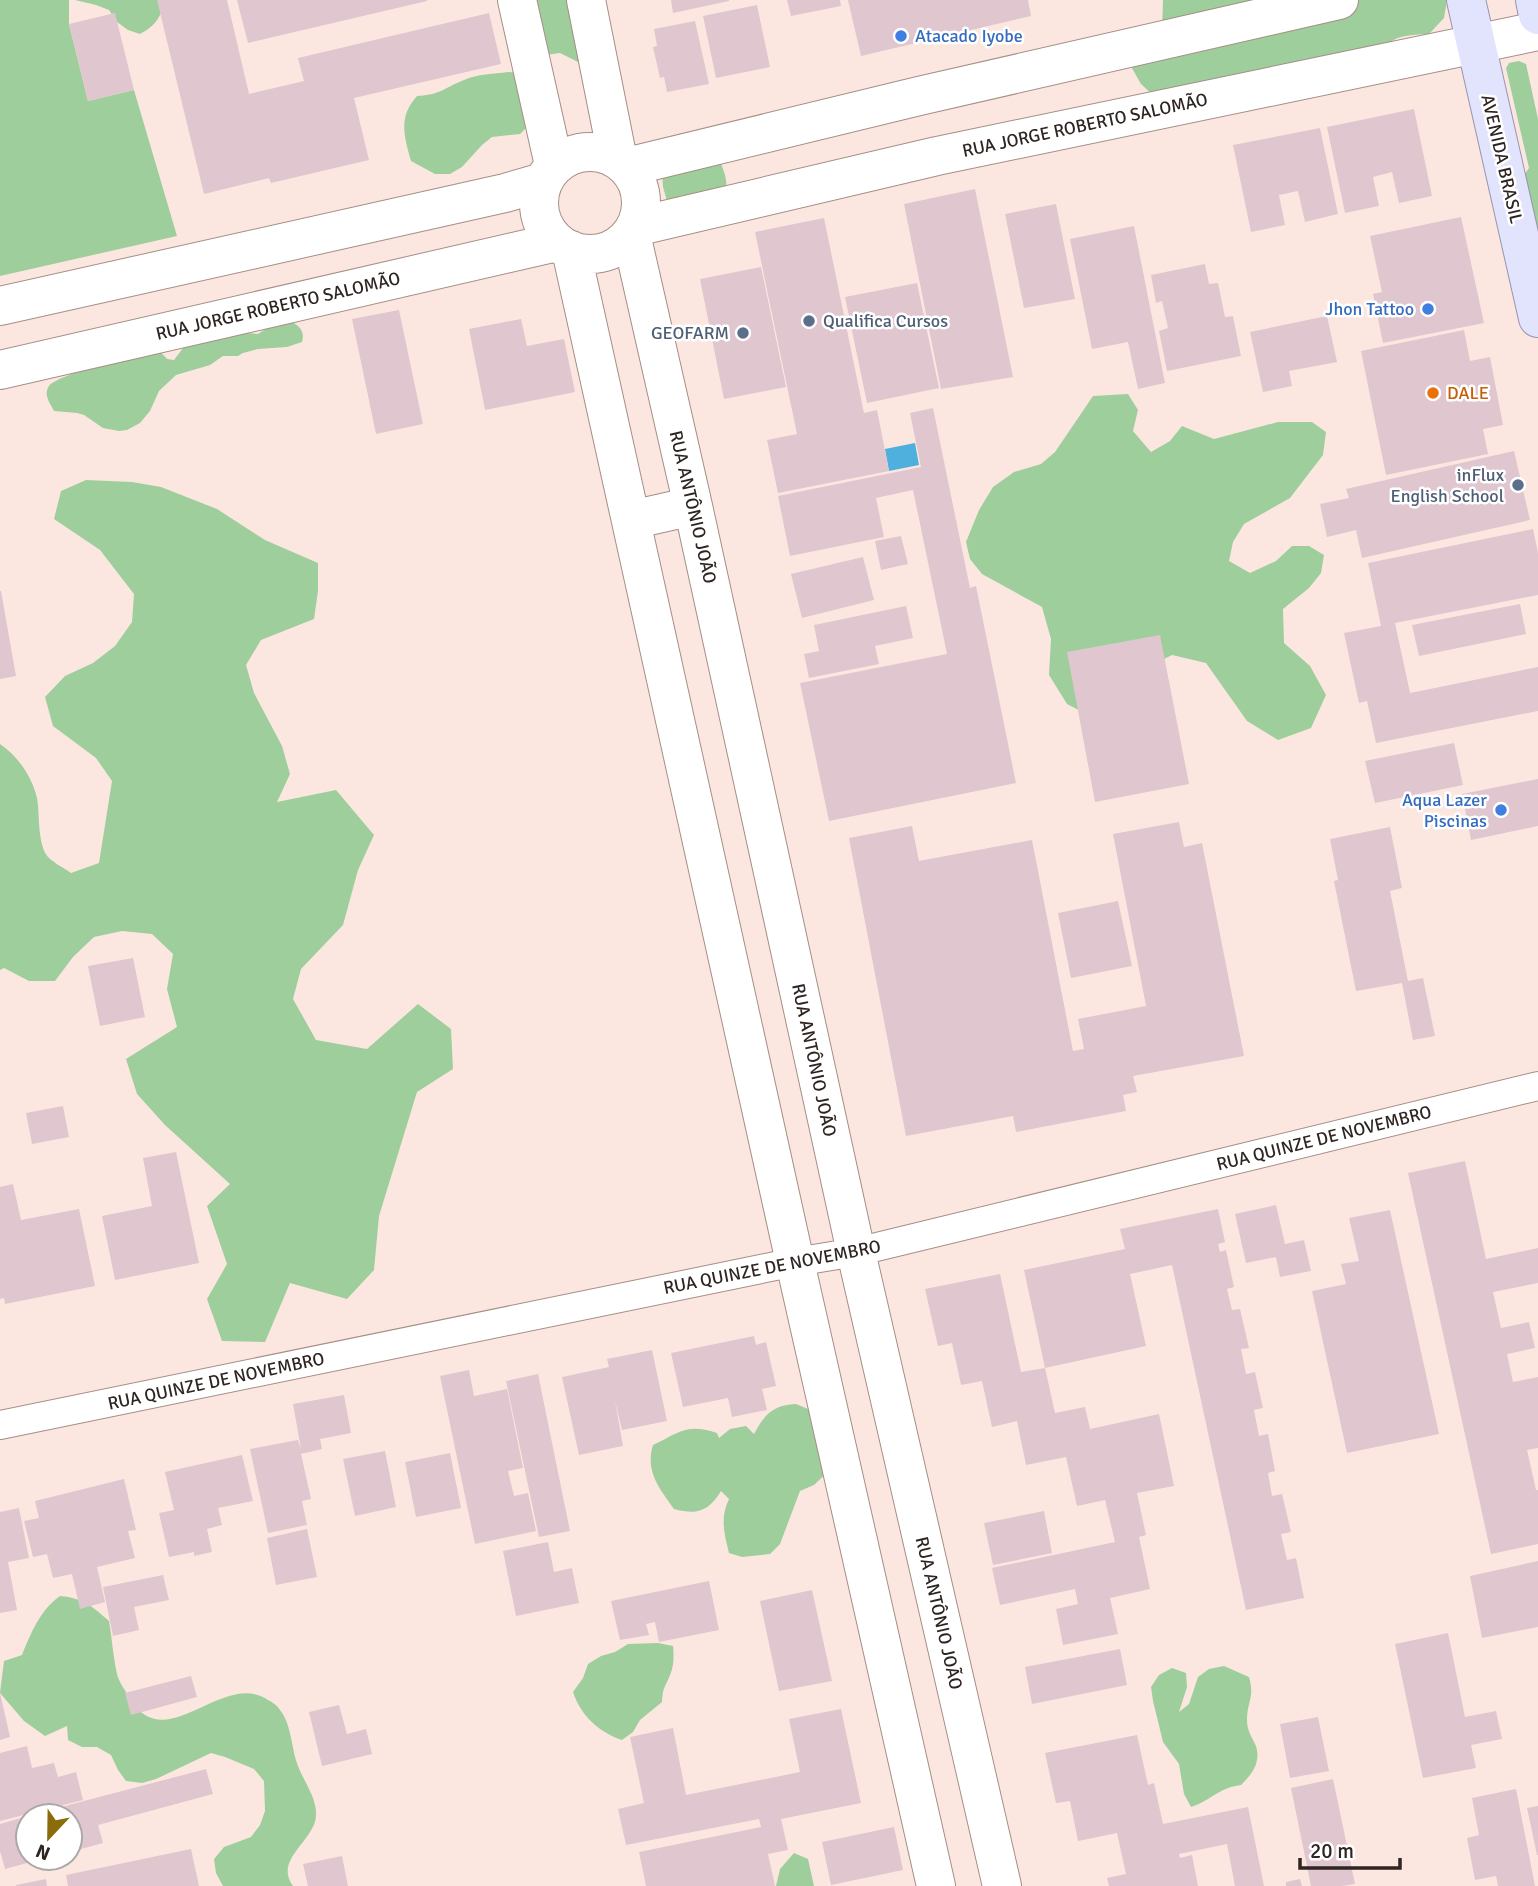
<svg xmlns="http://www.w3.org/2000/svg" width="1538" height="1886" viewBox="0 0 1538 1886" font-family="Signika,sans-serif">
  <rect width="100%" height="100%" fill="#fce7e0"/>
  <path fill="#9ece9c" d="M 0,0 L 69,0 L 69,24 L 88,101 L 134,90 L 177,236 L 0,276 Z
    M 75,0 L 166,0 C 160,17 157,25 140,34 L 128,30 L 117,22 L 109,10 L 96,5 Z
    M 537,0 L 592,0 L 580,63 L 560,53 L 546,55 L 534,4 Z
    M 1163,0 L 1447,0 L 1444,18 L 1429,34 C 1415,35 1399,34 1388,44 L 1154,96 L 1141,84 L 1129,63 L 1162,31 Z
    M 1519,61 L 1526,64 L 1538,119 L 1538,300 L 1524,175 L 1529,168 L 1506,68 L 1509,63 Z
    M 508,72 L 522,73 L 530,124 L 520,134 L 492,137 L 482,145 L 462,167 L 450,174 L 435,174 L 411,161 C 404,136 398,117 417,96 C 440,95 444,88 464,80 C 477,74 494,74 508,72 Z
    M 718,157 C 723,168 728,179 726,191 L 667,201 L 663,187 L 662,172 Z
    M 290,321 C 300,326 305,331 302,342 L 287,347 L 258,349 L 243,353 L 238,356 L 223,356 L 210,365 L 176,375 L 159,391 L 150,411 L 140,423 L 127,430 L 119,431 L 103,428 L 84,415 L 77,413 L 54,411 C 50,403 43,395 49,386 C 56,375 140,353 157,348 L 167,359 L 174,360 L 183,348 L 196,344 L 236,332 L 258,334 L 270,326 Z
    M 1128,394 L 1138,410 L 1133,431 L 1151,452 L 1170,441 L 1182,426 L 1214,439 L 1278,422 L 1312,422 L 1326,432 L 1323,455 L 1290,498 L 1244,524 L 1233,542 L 1229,561 L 1250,573 L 1276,561 L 1292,546 L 1309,546 L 1324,555 L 1321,573 L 1309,588 L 1283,609 L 1284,643 L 1310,666 L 1326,695 L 1311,728 L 1278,740 L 1247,721 L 1206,663 L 1172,655 L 1141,671 L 1098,720 L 1067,704 L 1049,675 L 1051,639 L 1042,607 L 982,574 L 970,559 L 966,542 L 979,510 L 993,487 L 1014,472 L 1041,464 L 1055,452 L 1093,396 Z
    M 86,480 L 132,482 L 161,487 L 217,509 L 265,540 L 318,563 L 318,591 L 314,619 L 261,640 L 246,665 L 254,693 L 282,746 L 290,774 L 277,802 L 336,790 L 374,835 L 358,870 L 343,925 L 301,969 L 293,999 L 316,1040 L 367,1049 L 418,1004 L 451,1029 L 453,1069 L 417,1092 L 379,1216 L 374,1270 L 347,1299 L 290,1283 L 265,1342 L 222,1341 L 207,1299 L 227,1264 L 207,1206 L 230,1184 L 165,1125 L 137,1094 L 126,1059 L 177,1027 L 167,989 L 173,954 L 152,934 L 122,931 L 94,937 L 73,957 L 55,981 L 29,981 L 4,968 L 0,970 L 0,744 C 18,756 32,777 37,798 C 40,814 37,844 48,857 C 54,863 64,868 71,873 L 99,863 L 112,781 L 96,758 L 53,726 L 45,697 L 65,676 L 93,663 L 115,646 L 132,622 L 134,594 L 100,550 L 54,519 L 61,491 Z
    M 796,1404 L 825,1416 L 835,1465 L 814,1485 L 800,1491 L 780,1544 L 770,1554 L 742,1557 L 729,1553 C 724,1533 720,1518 729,1499 L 721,1491 C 708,1512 697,1515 674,1509 C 659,1488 645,1471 653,1445 C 680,1432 687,1423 717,1433 L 719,1438 L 730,1429 L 746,1426 L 754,1434 C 765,1414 773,1405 796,1404 Z
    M 60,1596 C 83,1598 92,1606 109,1621 C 112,1638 113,1656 117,1674 C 119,1682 125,1690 129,1697 C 165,1760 222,1669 268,1700 C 272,1702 278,1706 280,1710 C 292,1725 291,1748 298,1766 C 304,1782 317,1798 316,1815 C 316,1840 273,1859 293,1886 L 223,1886 L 216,1873 L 214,1859 L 224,1847 L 251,1837 L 260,1825 L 265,1811 L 264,1781 L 254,1769 L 225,1757 L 211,1753 L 156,1779 L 142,1783 L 126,1781 L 118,1770 L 111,1755 L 97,1747 L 82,1747 L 68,1740 L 67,1726 L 45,1736 L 24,1721 L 0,1693 L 4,1661 L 22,1655 C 31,1633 40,1610 60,1596 Z
    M 658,1643 L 673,1646 C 674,1656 674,1666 670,1675 C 665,1688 663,1686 662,1702 L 640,1720 L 633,1732 L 622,1740 C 599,1732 581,1716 573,1692 L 583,1678 L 588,1664 L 601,1656 L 615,1652 L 628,1644 Z
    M 1224,1666 L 1249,1677 C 1255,1698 1247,1701 1247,1720 C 1247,1731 1252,1737 1256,1746 C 1261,1763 1252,1774 1241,1785 C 1218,1788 1212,1800 1191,1807 L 1184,1794 L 1179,1764 L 1163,1742 L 1153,1701 L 1151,1687 L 1159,1675 L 1172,1668 L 1186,1673 L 1187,1687 L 1179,1712 L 1189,1704 L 1198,1677 L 1209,1669 Z
    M 794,1853 L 808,1859 L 814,1886 L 776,1886 L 780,1869 Z"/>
  <path fill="#4fb0dd" d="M 915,443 L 919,465 L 889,471 L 885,449 Z"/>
  <path fill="#e0c6ce" d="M 157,0 L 227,0 L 249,94 L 304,81 L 298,58 L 489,13 L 501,64 L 354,98 L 369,160 L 271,183 L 269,178 L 204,194 Z
    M 237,0 L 427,0 L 427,1 L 248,43 Z
    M 671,0 L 729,0 L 729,1 L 673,13 Z
    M 787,0 L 840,0 L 841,6 L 791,16 Z
    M 848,0 L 1028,0 L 1031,16 L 861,56 Z
    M 757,5 L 770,67 L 716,78 L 703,16 Z
    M 115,13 L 134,90 L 88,101 L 69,24 Z
    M 695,21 L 709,84 L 667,92 L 664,77 L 660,78 L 653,47 L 657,46 L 654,29 Z
    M 1414,109 L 1432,196 L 1399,203 L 1392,172 L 1373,177 L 1379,206 L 1345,213 L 1327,127 Z
    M 1320,128 L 1338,214 L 1305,222 L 1298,191 L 1279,195 L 1285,225 L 1251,232 L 1233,145 Z
    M 975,189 L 1013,377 L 941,389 L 904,204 Z
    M 1056,204 L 1075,299 L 1024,308 L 1005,214 Z
    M 1461,217 L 1484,323 L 1383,343 L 1373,294 L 1382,292 L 1370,236 Z
    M 824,218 L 864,413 L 877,410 L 889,471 L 778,493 L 767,440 L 797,434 L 755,232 Z
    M 1134,226 L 1165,383 L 1138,389 L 1128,342 L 1092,349 L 1070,239 Z
    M 1205,264 L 1209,284 L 1218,283 L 1225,317 L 1233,316 L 1241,356 L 1167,371 L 1159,331 L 1168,328 L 1162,301 L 1156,303 L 1151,275 Z
    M 761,267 L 786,387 L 724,399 L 700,279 Z
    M 917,283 L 939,388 L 867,403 L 845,297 Z
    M 399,310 L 423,424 L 376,434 L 352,319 Z
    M 1327,316 L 1337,362 L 1289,371 L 1292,386 L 1263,392 L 1250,332 Z
    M 521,319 L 527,346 L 564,339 L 575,392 L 485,410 L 469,329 Z
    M 1464,330 L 1470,361 L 1490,357 L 1503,425 L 1483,429 L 1488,454 L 1386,475 L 1361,351 Z
    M 933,408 L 970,588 L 976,586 L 1016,783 L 829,821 L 800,683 L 947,654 L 913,490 L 876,498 L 884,537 L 790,556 L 778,496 L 921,467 L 910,413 Z
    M 1514,451 L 1530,520 L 1362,558 L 1356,530 L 1327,537 L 1320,504 L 1349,498 L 1346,489 Z
    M 1533,529 L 1538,553 L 1538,595 L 1395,623 L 1410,693 L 1538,667 L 1538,711 L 1376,743 L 1367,701 L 1359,703 L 1344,633 L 1381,626 L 1368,563 Z
    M 901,536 L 908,564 L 881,570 L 875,541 Z
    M 863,557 L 874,600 L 802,618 L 791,574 Z
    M 0,591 L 1,591 L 16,676 L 0,679 Z
    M 1520,604 L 1526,634 L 1419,656 L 1412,625 Z
    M 906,606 L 913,638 L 875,646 L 879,664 L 809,678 L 804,654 L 819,651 L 814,625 Z
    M 1160,635 L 1189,784 L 1095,802 L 1067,652 Z
    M 1454,743 L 1463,785 L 1375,803 L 1365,761 Z
    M 1538,779 L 1538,826 L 1471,840 L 1462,794 Z
    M 1179,822 L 1184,847 L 1202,843 L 1244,1056 L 1133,1076 L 1137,1092 L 1123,1095 L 1126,1111 L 1016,1132 L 1013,1116 L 906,1136 L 849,838 L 912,826 L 919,861 L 1032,840 L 1073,1051 L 1084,1049 L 1078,1019 L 1146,1006 L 1113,834 Z
    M 1390,827 L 1402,888 L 1390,891 L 1408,981 L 1423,978 L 1435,1036 L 1413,1040 L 1402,983 L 1356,991 L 1334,881 L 1338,880 L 1330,839 Z
    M 1118,901 L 1132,966 L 1071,978 L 1058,913 Z
    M 133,958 L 145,1017 L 100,1026 L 88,966 Z
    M 63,1106 L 69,1137 L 32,1144 L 26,1113 Z
    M 176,1152 L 199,1263 L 115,1280 L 102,1216 L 152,1206 L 143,1158 Z
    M 1465,1161 L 1486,1259 L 1538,1248 L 1538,1283 L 1493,1292 L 1501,1328 L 1529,1322 L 1535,1348 L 1507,1354 L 1513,1382 L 1538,1377 L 1538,1448 L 1527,1450 L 1536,1490 L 1538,1490 L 1538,1544 L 1491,1554 L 1408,1173 Z
    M 13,1184 L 21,1220 L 79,1209 L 95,1286 L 5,1304 L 4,1298 L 0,1299 L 0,1187 Z
    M 1276,1205 L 1285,1244 L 1304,1240 L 1311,1271 L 1280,1277 L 1276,1257 L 1246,1263 L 1235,1214 Z
    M 1218,1209 L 1225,1242 L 1218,1244 L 1220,1252 L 1226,1250 L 1234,1287 L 1227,1289 L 1232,1310 L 1240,1309 L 1249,1348 L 1241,1349 L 1246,1374 L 1255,1372 L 1263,1408 L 1254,1410 L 1259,1436 L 1268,1434 L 1275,1471 L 1268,1473 L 1272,1496 L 1282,1494 L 1291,1532 L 1281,1534 L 1287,1560 L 1296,1558 L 1304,1598 L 1246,1610 L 1172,1265 L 1130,1274 L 1146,1346 L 1045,1368 L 1024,1270 L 1125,1249 L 1120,1229 Z
    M 1390,1210 L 1439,1434 L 1347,1453 L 1312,1291 L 1346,1284 L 1341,1264 L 1359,1261 L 1349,1218 Z
    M 1000,1274 L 1021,1372 L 1045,1368 L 1055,1413 L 1085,1407 L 1090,1429 L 1159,1414 L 1174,1486 L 1137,1493 L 1146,1535 L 1139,1537 L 1150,1589 L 1110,1598 L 1118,1634 L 1063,1645 L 1056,1609 L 1078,1604 L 1075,1589 L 1000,1605 L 992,1568 L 1115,1542 L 1105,1500 L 1077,1506 L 1066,1457 L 1026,1465 L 1017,1421 L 992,1427 L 982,1381 L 961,1385 L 952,1343 L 938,1346 L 925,1289 Z
    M 754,1336 L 756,1345 L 766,1342 L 776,1386 L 762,1389 L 767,1410 L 732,1417 L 728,1398 L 683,1407 L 671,1353 Z
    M 652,1350 L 667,1421 L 622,1430 L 615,1401 L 623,1446 L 579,1455 L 562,1377 L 609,1367 L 607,1359 Z
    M 469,1370 L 474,1396 L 507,1389 L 523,1468 L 508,1471 L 514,1496 L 528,1493 L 536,1531 L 475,1544 L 440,1376 Z
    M 538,1374 L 570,1531 L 539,1537 L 506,1381 Z
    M 344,1395 L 351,1433 L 320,1439 L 322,1449 L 301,1454 L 311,1499 L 302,1501 L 307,1525 L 268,1533 L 250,1449 L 298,1440 L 301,1449 L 293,1404 Z
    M 385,1451 L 396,1507 L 355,1516 L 343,1459 Z
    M 450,1453 L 461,1508 L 416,1517 L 405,1462 Z
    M 242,1455 L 253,1501 L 218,1508 L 222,1525 L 207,1529 L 212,1552 L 194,1556 L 194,1552 L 169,1557 L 159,1513 L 174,1510 L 165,1472 Z
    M 124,1479 L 136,1530 L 128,1531 L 135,1558 L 97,1567 L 105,1602 L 80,1609 L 72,1574 L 53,1578 L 47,1554 L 33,1557 L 24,1521 L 39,1518 L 35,1501 Z
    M 19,1508 L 29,1558 L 8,1562 L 17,1610 L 0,1613 L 0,1512 Z
    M 1044,1511 L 1052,1553 L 993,1565 L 984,1523 Z
    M 307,1529 L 317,1577 L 276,1585 L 267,1538 Z
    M 548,1542 L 554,1572 L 572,1568 L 579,1603 L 516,1616 L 503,1551 Z
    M 1538,1561 L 1538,1627 L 1482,1638 L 1470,1576 Z
    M 163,1575 L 169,1600 L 134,1607 L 139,1630 L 113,1636 L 103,1587 Z
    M 709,1581 L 719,1630 L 659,1642 L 655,1622 L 646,1624 L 649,1635 L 620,1640 L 611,1601 Z
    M 812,1590 L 832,1681 L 779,1691 L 760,1601 Z
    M 1448,1633 L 1465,1717 L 1496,1711 L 1502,1739 L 1471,1745 L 1476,1768 L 1423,1778 L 1395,1644 Z
    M 1120,1649 L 1127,1685 L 1032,1704 L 1025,1667 Z
    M 191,1676 L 197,1697 L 131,1715 L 125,1693 Z
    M 0,1693 L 10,1737 L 0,1740 Z
    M 339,1705 L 347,1734 L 366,1729 L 372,1754 L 322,1766 L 309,1712 Z
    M 841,1709 L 861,1803 L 781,1819 L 788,1850 L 768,1854 L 775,1886 L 646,1886 L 639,1852 L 761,1827 L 759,1819 L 626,1845 L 618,1809 L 644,1803 L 630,1737 L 673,1728 L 686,1795 L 800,1772 L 789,1719 Z
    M 1318,1717 L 1329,1771 L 1290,1778 L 1280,1724 Z
    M 1137,1735 L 1148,1785 L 1154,1783 L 1163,1824 L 1248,1807 L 1264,1886 L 1235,1886 L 1227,1844 L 1179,1854 L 1180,1858 L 1192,1855 L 1198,1886 L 1109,1886 L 1107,1878 L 1126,1874 L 1117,1833 L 1078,1841 L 1070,1801 L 1056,1803 L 1045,1753 Z
    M 27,1746 L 32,1768 L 54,1763 L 58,1777 L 76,1772 L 83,1800 L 0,1821 L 0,1753 Z
    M 206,1769 L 213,1794 L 98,1825 L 103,1843 L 70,1852 L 70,1816 L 43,1816 L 42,1812 Z
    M 1333,1779 L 1355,1884 L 1342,1886 L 1311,1886 L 1291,1788 Z
    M 1516,1789 L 1535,1886 L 1498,1886 L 1496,1876 L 1475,1880 L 1467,1838 L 1479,1835 L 1472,1798 Z
    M 1538,1806 L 1538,1855 L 1537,1855 L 1527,1808 Z
    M 21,1818 L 24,1829 L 28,1827 L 28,1858 L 42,1859 L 5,1869 L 0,1851 L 0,1824 Z
    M 894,1827 L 903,1870 L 831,1885 L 822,1842 Z
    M 191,1849 L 199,1886 L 68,1886 L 66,1875 Z
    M 342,1856 L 348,1886 L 308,1886 L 303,1864 Z
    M 46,1879 L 47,1886 L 16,1886 L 16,1885 Z
    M 1300,1879 L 1302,1886 L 1286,1886 L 1286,1882 Z"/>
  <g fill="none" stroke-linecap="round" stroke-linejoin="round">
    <g stroke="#a58e85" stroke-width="30">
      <path id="street" d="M 0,1425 L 795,1262 L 856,1252 L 1538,1086"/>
    </g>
    <g stroke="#a58e85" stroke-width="40">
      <path id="secondary" d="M 517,0 L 554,165
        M 586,0 L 618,160
        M539 203a51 51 0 1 1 102 0a51 51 0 1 1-102 0Z
        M 627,167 L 919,96 L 1339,0
        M 635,227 L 937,156 L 1538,31
        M 631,234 L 693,506 L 856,1252 L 1002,1886
        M 571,250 L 795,1262 L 936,1886
        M 0,306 L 505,193 L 543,182
        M 0,370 L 557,242
        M 631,520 L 693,506"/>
    </g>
    <g stroke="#9794ae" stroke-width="40">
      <path id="primary" d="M 1466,0 L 1538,318
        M 1535,0 L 1538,15"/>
    </g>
    <use href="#street" stroke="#fff" stroke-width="28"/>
    <use href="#secondary" stroke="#fff" stroke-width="38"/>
    <use href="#primary" stroke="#e2e3fc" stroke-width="38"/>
  </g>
  <g fill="#3f7fe0" stroke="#fff" stroke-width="2.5">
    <circle cx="901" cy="36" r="7"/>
    <circle cx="1428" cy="309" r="7"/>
    <circle cx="1501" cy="810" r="7"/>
  </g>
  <g fill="#5c6f8a" stroke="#fff" stroke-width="2.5">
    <circle cx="809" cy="321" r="7"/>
    <circle cx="743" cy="333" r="7"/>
    <circle cx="1518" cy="485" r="7"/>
  </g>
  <circle fill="#e8710a" stroke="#fff" stroke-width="2.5" cx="1433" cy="393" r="7"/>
  <g text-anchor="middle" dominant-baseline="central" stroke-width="5" stroke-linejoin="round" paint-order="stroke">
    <g font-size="18" fill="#366cbe" stroke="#fff" text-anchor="end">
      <text x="915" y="36" text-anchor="start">Atacado Iyobe</text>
      <text x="1414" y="309">Jhon Tattoo</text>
      <text x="1487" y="800">Aqua Lazer<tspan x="1487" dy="21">Piscinas</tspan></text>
    </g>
    <g font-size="18" fill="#2e2522" stroke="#fff">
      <text transform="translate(1085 125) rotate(-12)">RUA JORGE ROBERTO SALOMÃO</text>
      <text transform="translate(1502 159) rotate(77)">AVENIDA BRASIL</text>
      <text transform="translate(278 306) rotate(-13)">RUA JORGE ROBERTO SALOMÃO</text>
      <text transform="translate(693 507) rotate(77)">RUA ANTÔNIO JOÃO</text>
      <text transform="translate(814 1060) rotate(78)">RUA ANTÔNIO JOÃO</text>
      <text transform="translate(1324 1138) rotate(-14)">RUA QUINZE DE NOVEMBRO</text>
      <text transform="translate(772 1267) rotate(-11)">RUA QUINZE DE NOVEMBRO</text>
      <text transform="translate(216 1381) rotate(-12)">RUA QUINZE DE NOVEMBRO</text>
      <text transform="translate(939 1613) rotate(77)">RUA ANTÔNIO JOÃO</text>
    </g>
    <g font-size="18" fill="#4e5e75" stroke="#fff" text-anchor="end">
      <text x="823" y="321" text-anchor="start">Qualifica Cursos</text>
      <text x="729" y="333">GEOFARM</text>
      <text x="1504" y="475">inFlux<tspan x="1504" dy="21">English School</tspan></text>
    </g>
    <g font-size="18" fill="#c56008" stroke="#fff" text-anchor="start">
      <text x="1447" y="393">DALE</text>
    </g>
  </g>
  <g transform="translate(49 1837) rotate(202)"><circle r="33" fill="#ffffff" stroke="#aba8a7" stroke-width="2"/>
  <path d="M0-5L12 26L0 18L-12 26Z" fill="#8a6c0b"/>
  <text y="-10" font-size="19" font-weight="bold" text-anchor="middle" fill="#2e2522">N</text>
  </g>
  <path d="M1300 1858v10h100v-10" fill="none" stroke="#2e2522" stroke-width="3.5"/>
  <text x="1310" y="1858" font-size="21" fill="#2e2522" stroke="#ffffff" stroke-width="5" paint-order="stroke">20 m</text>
</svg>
